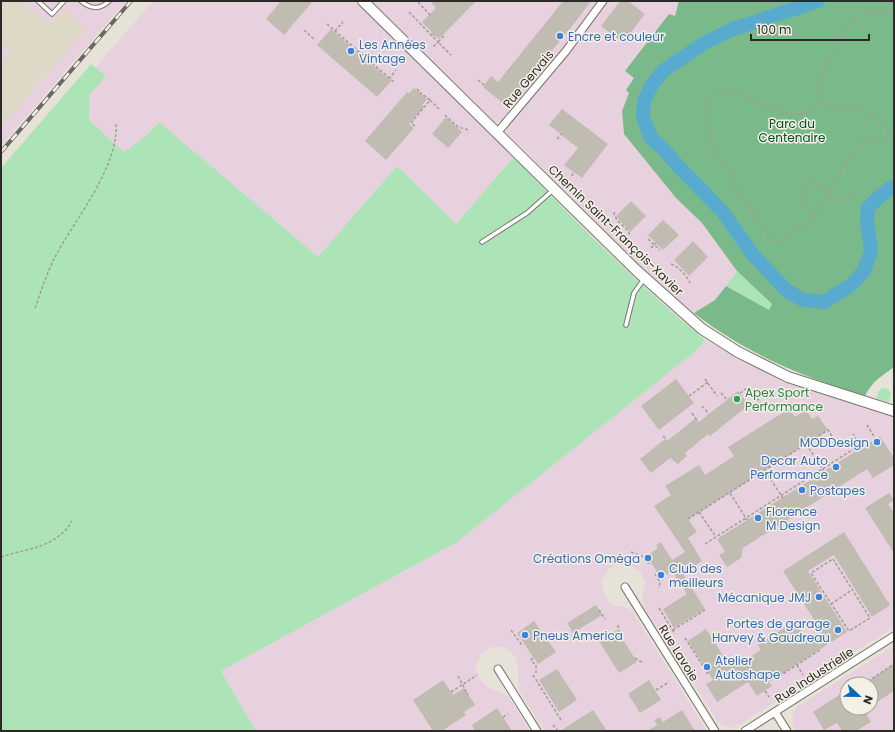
<svg xmlns="http://www.w3.org/2000/svg" width="895" height="732" viewBox="0 0 895 732" font-family="Poppins,sans-serif">
  <rect width="100%" height="100%" fill="#e6e2d8"/>
  <path fill="#e8d1de" fill-rule="evenodd" d="M 1,1 L 126,1 L 1,146 Z
    M 153,1 L 356,1 L 514,157 L 456,224 L 397,166 L 318,258 L 158,122 L 145,137 L 124,152 L 89,120 L 90,95 L 106,76 L 95,68 Z
    M 372,1 L 599,1 L 565,46 L 516,105 L 501,121 L 497,122 L 494,122 Z
    M 608,1 L 679,1 L 675,16 L 625,71 L 634,78 L 626,90 L 629,93 L 622,111 L 624,134 L 676,198 L 702,223 L 737,271 L 715,300 L 694,313 L 676,300 L 650,276 L 507,133 L 507,127 L 571,51 Z
    M 705,340 L 786,383 L 894,417 L 894,627 L 742,723 L 732,728 L 727,727 L 718,722 L 645,608 L 642,598 L 645,583 L 640,571 L 631,566 L 620,564 L 611,567 L 603,578 L 601,583 L 605,596 L 613,605 L 628,608 L 632,611 L 707,731 L 545,731 L 519,690 L 518,668 L 514,655 L 505,648 L 499,647 L 492,647 L 481,654 L 476,667 L 477,675 L 486,686 L 508,696 L 530,731 L 256,731 L 221,671 L 457,542 L 697,350 Z
    M 894,646 L 894,731 L 795,731 L 792,718 L 794,711 L 798,706 ZM 847,684 L 871,684 L 871,708 L 847,708 Z"/>
  <path fill="#ded8c6" d="M 1,1 L 22,1 L 49,24 L 63,9 L 86,29 L 1,128 L 1,63 L 10,52 L 1,44 Z"/>
  <path fill="#ace4b8" d="M 91,64 L 106,76 L 90,95 L 89,120 L 124,152 L 145,137 L 159,122 L 318,257 L 397,166 L 456,224 L 514,157 C 575,221 637,284 705,340 L 697,350 L 457,542 L 221,671 L 256,731 L 1,731 L 1,168 Z
    M 737,271 L 772,304 L 769,310 L 726,286 Z
    M 882,388 L 887,388 L 891,393 L 889,402 L 876,399 L 879,391 Z"/>
  <path fill="#7ab989" d="M 679,1 L 894,1 L 894,367 C 882,376 872,381 865,396 C 801,376 747,354 694,313 L 715,300 L 726,286 L 769,310 L 772,304 L 737,271 L 702,223 L 676,198 L 624,134 L 622,111 L 629,93 L 626,90 L 634,78 L 625,71 L 669,14 L 675,16 Z"/>
  <g fill="none" stroke-linecap="round" stroke-linejoin="round">
    <path stroke="#58aace" stroke-width="14" d="M 818,1 L 733,29 L 704,43 L 682,58 L 663,71 L 651,86 L 644,101 L 643,117 L 651,138 L 664,150 L 679,167 L 722,211 L 754,256 L 786,290 L 803,300 L 824,302 L 851,285 L 864,271 L 871,251 L 867,221 L 868,207 L 889,189 L 894,187"/>
  </g>
  <path fill="#c0bcb2" d="M 281,1 L 313,1 L 284,35 L 266,19 Z
    M 430,1 L 476,1 L 439,39 L 436,36 L 433,37 L 431,31 L 422,22 L 436,8 Z
    M 563,1 L 591,1 L 573,25 L 511,101 L 504,104 L 484,88 L 484,85 L 491,76 L 498,82 Z
    M 620,1 L 628,1 L 645,14 L 623,43 L 601,26 Z
    M 331,29 L 391,81 L 377,97 L 317,45 Z
    M 414,88 L 427,99 L 422,105 L 424,107 L 409,124 L 414,128 L 386,160 L 365,141 L 407,92 L 409,93 Z
    M 562,109 L 608,144 L 582,178 L 564,165 L 578,148 L 549,125 Z
    M 446,117 L 462,132 L 448,148 L 432,134 Z
    M 631,201 L 646,216 L 630,232 L 616,216 Z
    M 663,220 L 679,235 L 663,250 L 648,235 Z
    M 693,241 L 708,257 L 689,276 L 674,260 Z
    M 676,379 L 694,403 L 659,430 L 641,406 Z
    M 738,391 L 749,405 L 710,436 L 708,434 L 685,453 L 687,456 L 678,464 L 670,458 L 651,473 L 640,459 L 665,439 L 667,441 L 696,418 L 699,422 Z
    M 789,409 L 795,417 L 806,410 L 812,419 L 818,416 L 828,430 L 688,519 L 697,532 L 688,538 L 702,561 L 683,574 L 705,609 L 674,628 L 663,609 L 687,594 L 672,571 L 661,578 L 650,561 L 648,562 L 645,557 L 658,548 L 656,545 L 661,542 L 672,560 L 685,552 L 654,506 L 671,495 L 665,486 L 699,465 L 705,475 L 734,456 L 728,447 Z
    M 880,436 L 894,458 L 894,465 L 873,478 L 867,469 L 743,548 L 741,558 L 727,567 L 719,555 L 725,552 L 717,539 Z
    M 889,493 L 894,500 L 888,504 L 894,513 L 894,553 L 865,508 Z
    M 844,532 L 890,605 L 872,617 L 834,555 L 808,571 L 847,632 L 769,682 L 772,686 L 757,696 L 748,682 L 717,702 L 706,684 L 713,680 L 688,641 L 706,629 L 729,665 L 735,661 L 738,665 L 761,650 L 758,645 L 795,621 L 808,641 L 822,632 L 783,571 Z
    M 596,605 L 602,615 L 573,633 L 567,623 Z
    M 534,621 L 556,652 L 538,664 L 517,633 Z
    M 617,630 L 637,662 L 619,673 L 599,641 Z
    M 894,664 L 894,691 L 877,702 L 871,692 L 871,684 L 864,684 Z
    M 557,669 L 577,700 L 559,712 L 539,680 Z
    M 443,680 L 453,695 L 464,688 L 475,705 L 464,712 L 466,715 L 442,731 L 433,731 L 413,700 Z
    M 649,680 L 661,700 L 640,713 L 628,694 Z
    M 847,690 L 847,708 L 863,708 L 871,722 L 856,731 L 842,731 L 837,723 L 824,730 L 813,712 Z
    M 497,708 L 512,731 L 475,731 L 472,725 Z
    M 593,710 L 607,731 L 560,731 Z
    M 682,710 L 695,731 L 647,731 L 657,725 L 654,720 L 660,717 L 663,722 Z"/>
  <g fill="none" stroke-linecap="round" stroke-linejoin="round">
    <g stroke="#77746b" stroke-width="5.5">
      <path id="lane" d="M 38,1 L 52,14 L 64,1
        M 81,1 C 90,9 100,10 109,1
        M 482,242 L 527,213 L 553,190
        M 626,325 L 634,293 L 644,279"/>
    </g>
    <g stroke="#77746b" stroke-width="9">
      <path id="street" d="M 497,133 L 566,51 L 603,1
        M 625,587 L 715,731
        M 498,669 L 537,731
        M 775,712 L 787,731
        M 745,731 L 894,636"/>
    </g>
    <g stroke="#77746b" stroke-width="12">
      <path id="secondary" d="M 363,1 L 636,270 L 702,329 L 738,352 L 788,377 L 894,411"/>
    </g>
    <path stroke="#a09d95" stroke-width="1.5" stroke-dasharray="3 2" stroke-linecap="butt" d="M 418,2 L 430,15
      M 894,11 C 885,11 864,13 857,17 C 847,22 821,73 819,84 C 818,91 818,97 820,103 C 828,111 846,104 857,107 C 872,111 883,127 894,137
      M 409,12 L 438,42 L 432,48
      M 327,24 L 395,83
      M 304,30 L 314,39
      M 335,31 L 343,22
      M 444,36 L 438,42 L 451,55
      M 389,79 L 396,70
      M 478,80 L 484,85
      M 417,89 L 421,93
      M 430,100 L 439,109
      M 820,103 L 805,114 C 778,116 757,102 734,90 C 722,88 707,95 706,108 L 708,117 L 711,146 L 714,154 L 729,171 L 738,193 L 771,240 L 780,241 L 788,237 L 807,222 L 818,210 L 827,197 L 834,181 L 861,140 L 870,138 L 894,143
      M 445,115 L 458,127 L 469,130
      M 415,126 L 411,123 L 430,100 L 421,93 L 420,94
      M 557,139 L 561,134
      M 572,176 L 574,172
      M 828,196 L 841,202 L 852,195
      M 614,212 C 615,223 628,226 630,236
      M 813,215 C 804,205 796,194 809,183 L 816,184 L 830,192
      M 648,239 L 660,250
      M 651,248 L 656,243
      M 671,264 C 679,267 686,275 690,283
      M 35,308 C 41,291 47,273 55,257 C 75,219 119,167 116,123
      M 705,379 L 717,396
      M 721,393 L 727,400
      M 740,393 L 749,387
      M 689,396 L 708,382
      M 757,398 L 766,412
      M 702,406 L 709,414
      M 692,413 L 697,420
      M 867,425 L 875,438
      M 663,436 L 667,440
      M 806,444 L 824,471
      M 765,471 L 783,498
      M 730,493 L 747,520
      M 893,511 L 894,511
      M 699,512 L 716,537
      M 688,519 L 828,430 L 837,444
      M 705,544 L 860,445 L 853,434
      M 631,552 L 644,557 L 649,564
      M 1,557 C 28,548 56,548 72,521
      M 833,559 L 870,618 L 849,631 L 811,573 Z
      M 655,574 L 660,582 L 659,588
      M 831,604 L 852,590
      M 659,608 L 675,634
      M 599,610 L 605,619
      M 618,625 L 619,633
      M 511,630 L 521,644 L 523,642
      M 673,630 L 705,610
      M 685,638 L 708,674
      M 533,658 L 531,660 L 536,666 L 536,673
      M 635,658 L 643,663
      M 797,665 L 803,675
      M 533,675 L 561,720
      M 458,676 L 468,695
      M 776,680 L 778,677 L 820,650
      M 864,684 L 894,664
      M 656,690 L 669,682
      M 765,691 L 769,697
      M 451,692 L 477,675
      M 842,694 L 846,686
      M 503,717 L 508,714
      M 553,725 L 558,731
      M 517,731 L 518,731"/>
    <use href="#lane" stroke="#fff" stroke-width="3.5"/>
    <use href="#street" stroke="#fff" stroke-width="7"/>
    <use href="#secondary" stroke="#fff" stroke-width="10"/>
    <g stroke="#6a6862" stroke-width="4">
      <path id="rail" d="M 1,152 L 131,1"/>
    </g>
    <use href="#rail" stroke="#f3f0e5" stroke-width="2.5" stroke-dasharray="8" stroke-linecap="butt"/>
  </g>
  <g fill="#3f7fe0" stroke="#f3f0e5" stroke-width="1.5">
    <circle cx="560" cy="36" r="4"/>
    <circle cx="351" cy="51" r="4"/>
    <circle cx="877" cy="442" r="4"/>
    <circle cx="836" cy="467" r="4"/>
    <circle cx="802" cy="490" r="4"/>
    <circle cx="758" cy="518" r="4"/>
    <circle cx="648" cy="558" r="4"/>
    <circle cx="661" cy="575" r="4"/>
    <circle cx="819" cy="597" r="4"/>
    <circle cx="838" cy="630" r="4"/>
    <circle cx="525" cy="635" r="4"/>
    <circle cx="707" cy="667" r="4"/>
  </g>
  <circle fill="#2e9e5b" stroke="#f3f0e5" stroke-width="1.5" cx="737" cy="399" r="4"/>
  <g text-anchor="middle" dominant-baseline="central" stroke-width="3" stroke-linejoin="round" paint-order="stroke">
    <g font-size="12" fill="#366cbe" stroke="#f3f0e5" text-anchor="start">
      <text x="568" y="36">Encre et couleur</text>
      <text x="359" y="44">Les Années<tspan x="359" dy="14">Vintage</tspan></text>
      <text x="869" y="442" text-anchor="end">MODDesign</text>
      <text x="828" y="460" text-anchor="end">Decar Auto<tspan x="828" dy="14">Performance</tspan></text>
      <text x="810" y="490">Postapes</text>
      <text x="766" y="511">Florence<tspan x="766" dy="14">M Design</tspan></text>
      <text x="640" y="558" text-anchor="end">Créations Oméga</text>
      <text x="669" y="568">Club des<tspan x="669" dy="14">meilleurs</tspan></text>
      <text x="811" y="597" text-anchor="end">Mécanique JMJ</text>
      <text x="830" y="623" text-anchor="end">Portes de garage<tspan x="830" dy="14">Harvey &amp; Gaudreau</tspan></text>
      <text x="533" y="635">Pneus America</text>
      <text x="715" y="660">Atelier<tspan x="715" dy="14">Autoshape</tspan></text>
    </g>
    <g font-size="12" fill="#2b2a26" stroke="#f3f0e5">
      <text transform="translate(528 79) rotate(-50)">Rue Gervais</text>
      <text transform="translate(616 230) rotate(44)">Chemin Saint-François-Xavier</text>
      <text transform="translate(679 653) rotate(58)">Rue Lavoie</text>
      <text transform="translate(814 675) rotate(-33)">Rue Industrielle</text>
    </g>
    <g font-size="12" fill="#004f23" stroke="#f3f0e5">
      <text x="792" y="123">Parc du<tspan x="792" dy="14">Centenaire</tspan></text>
    </g>
    <g font-size="12" fill="#27864d" stroke="#f3f0e5" text-anchor="start">
      <text x="745" y="392">Apex Sport<tspan x="745" dy="14">Performance</tspan></text>
    </g>
  </g>
  <rect width="895" height="732" fill="none" stroke="#2b2a26" stroke-width="4"/>
  <g transform="translate(859 696) rotate(112)"><circle r="19" fill="#f3f0e5" stroke="#a3a199"/>
  <path d="M0-3L7 15L0 10L-7 15Z" fill="#0a69b6"/>
  <text y="-6" font-size="11" font-weight="bold" text-anchor="middle" fill="#2b2a26">N</text>
  </g>
  <path d="M751 34v6h118v-6" fill="none" stroke="#2b2a26" stroke-width="2"/>
  <text x="757" y="34" font-size="12" fill="#2b2a26" stroke="#f3f0e5" stroke-width="3" paint-order="stroke">100 m</text>
</svg>
